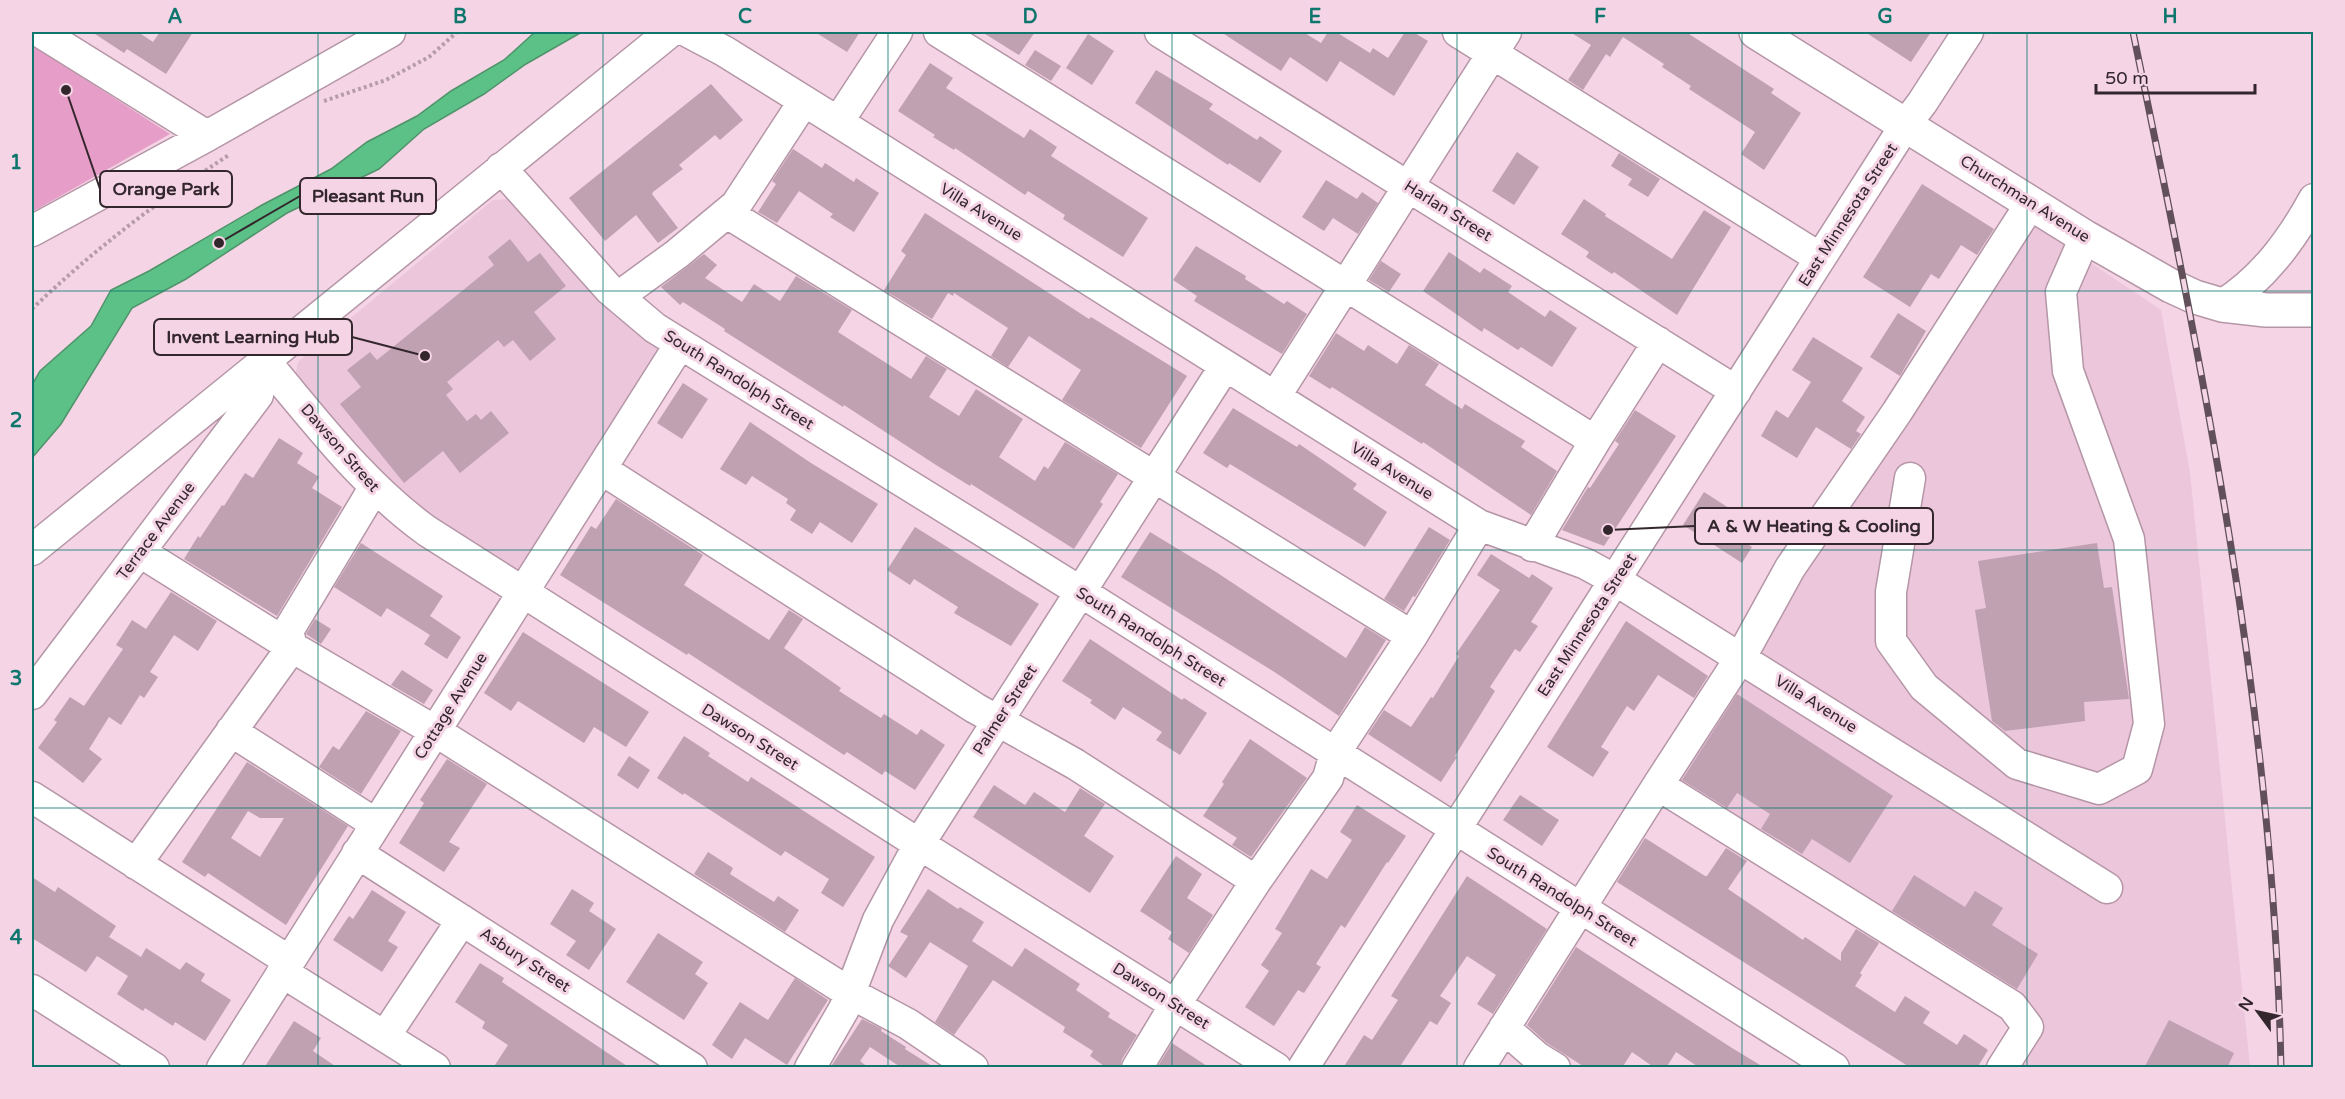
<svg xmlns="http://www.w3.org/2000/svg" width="2345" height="1099" viewBox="0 0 2345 1099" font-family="'Varela Round',sans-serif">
  <rect width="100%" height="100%" fill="#f4d4e5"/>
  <path fill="#ecc6db" d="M 509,199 L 520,204 L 592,293 L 663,347 L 517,574 L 408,508 L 295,377 L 298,362 L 493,200 Z
    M 2030,222 L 2161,310 L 2190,473 L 2250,1067 L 2019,1067 L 2040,1035 L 1667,782 Z"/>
  <path fill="#e69ec8" d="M 32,45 L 170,134 L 32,212 Z"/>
  <path fill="#5cc186" stroke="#50936b" stroke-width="1.5" d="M 535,32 L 582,32 L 526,64 L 484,94 L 424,129 L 379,169 L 287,213 L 186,279 L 132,308 L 61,424 L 32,458 L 32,385 L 40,371 L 91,326 L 111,290 L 149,271 L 262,205 L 331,169 L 367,142 L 417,116 L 451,91 L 504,60 Z"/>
  <path fill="#bfa1b2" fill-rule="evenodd" d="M 92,32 L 138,32 L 153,42 L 160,32 L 193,32 L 166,74 L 127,49 L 124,53 Z
    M 815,32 L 860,32 L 847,52 Z
    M 982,32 L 1035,32 L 1019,55 Z
    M 1221,32 L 1303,32 L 1321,43 L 1328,32 L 1336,32 L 1370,53 L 1373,48 L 1388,58 L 1405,32 L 1413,32 L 1428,41 L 1394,96 L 1340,61 L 1327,82 L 1290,57 L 1281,71 Z
    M 1570,32 L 1686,32 L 1774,89 L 1771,93 L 1801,113 L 1764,170 L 1741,154 L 1755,132 L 1689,89 L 1691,86 L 1662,67 L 1664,64 L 1623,37 L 1610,57 L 1606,54 L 1583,90 L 1568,80 L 1591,45 Z
    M 1865,32 L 1931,32 L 1911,62 Z
    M 1088,34 L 1114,51 L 1092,85 L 1066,68 Z
    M 1035,50 L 1061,66 L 1051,81 L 1025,65 Z
    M 930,63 L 953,78 L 946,88 L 1024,138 L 1030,129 L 1057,147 L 1051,156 L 1148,218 L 1123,257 L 1063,219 L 1065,215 L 1028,191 L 1025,195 L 955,148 L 954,150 L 933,137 L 935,135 L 898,111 Z
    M 1156,70 L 1213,104 L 1209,109 L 1257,140 L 1260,136 L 1282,151 L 1260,183 L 1229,163 L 1228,165 L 1135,103 Z
    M 711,84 L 743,120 L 720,140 L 715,135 L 679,165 L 683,169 L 653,192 L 652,194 L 678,228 L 658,243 L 636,215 L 605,241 L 569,198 Z
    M 793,149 L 822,168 L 825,163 L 854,182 L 856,178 L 879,193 L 854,232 L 830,217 L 833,214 L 799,191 L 777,223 L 758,212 L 776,184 L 772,181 Z
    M 1517,152 L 1539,167 L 1514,205 L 1492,191 Z
    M 1619,153 L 1660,179 L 1648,197 L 1628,185 L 1632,179 L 1611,166 Z
    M 1326,180 L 1357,199 L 1362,192 L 1378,203 L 1358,234 L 1333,218 L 1324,231 L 1302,217 Z
    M 1922,184 L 1994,229 L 1977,255 L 1961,245 L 1939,279 L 1931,274 L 1910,307 L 1863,277 Z
    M 1584,199 L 1606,214 L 1605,216 L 1672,259 L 1704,210 L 1731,227 L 1677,315 L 1614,272 L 1612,274 L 1586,257 L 1589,252 L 1561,234 Z
    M 925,213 L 1089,319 L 1091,317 L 1187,376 L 1141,448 L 1062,400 L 1081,370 L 1029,336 L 1008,367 L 991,356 L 1008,328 L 954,293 L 953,296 L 948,293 L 932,319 L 884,290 L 906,255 L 901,251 Z
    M 510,239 L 528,262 L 540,253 L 566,286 L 534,312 L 556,339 L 530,361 L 513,340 L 504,347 L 498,340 L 447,382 L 453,389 L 446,395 L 467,421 L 476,414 L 481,420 L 491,411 L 509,433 L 460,473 L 443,451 L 404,483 L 340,404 L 361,387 L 347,370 L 370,352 L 377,360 L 494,265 L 488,257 Z
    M 1196,246 L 1246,276 L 1245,279 L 1284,304 L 1287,301 L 1307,314 L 1282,354 L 1194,301 L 1197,296 L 1173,280 Z
    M 1449,252 L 1480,273 L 1484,268 L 1512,286 L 1508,292 L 1545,317 L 1550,310 L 1577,328 L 1552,367 L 1521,347 L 1518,350 L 1484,328 L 1482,332 L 1423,291 Z
    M 704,254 L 717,265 L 705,278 L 742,302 L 754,284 L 780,301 L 796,276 L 852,310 L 838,332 L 911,379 L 926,356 L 947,369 L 929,397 L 959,416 L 976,389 L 1023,419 L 999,457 L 1035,481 L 1044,466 L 1048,469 L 1065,442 L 1118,474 L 1100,502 L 1103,504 L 1074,549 L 971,484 L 970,486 L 936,465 L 844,405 L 843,407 L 724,331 L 725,329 L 683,302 L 680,305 L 661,287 Z
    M 1381,261 L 1401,274 L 1389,292 L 1369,280 Z
    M 1898,313 L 1926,331 L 1900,376 L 1870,357 Z
    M 1336,333 L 1364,351 L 1368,345 L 1397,364 L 1409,345 L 1439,364 L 1425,385 L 1462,409 L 1465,404 L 1494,422 L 1525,441 L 1521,447 L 1557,471 L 1531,515 L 1423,442 L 1422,444 L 1332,387 L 1330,389 L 1309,376 Z
    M 1813,337 L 1863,368 L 1842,401 L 1865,417 L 1856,431 L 1861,434 L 1851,449 L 1816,427 L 1797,458 L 1761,436 L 1776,410 L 1788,418 L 1811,382 L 1792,370 Z
    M 683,383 L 708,399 L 682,439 L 657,423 Z
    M 1233,408 L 1297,447 L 1299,444 L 1324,461 L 1357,484 L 1353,489 L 1387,512 L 1365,547 L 1230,464 L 1227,468 L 1203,453 Z
    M 1635,410 L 1676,436 L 1604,546 L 1562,530 L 1588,487 L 1590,488 L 1619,444 L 1615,441 Z
    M 750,422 L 811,463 L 878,504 L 852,543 L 820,522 L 812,534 L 790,520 L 796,510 L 786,503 L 788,499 L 752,476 L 746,485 L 720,469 Z
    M 279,438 L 303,453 L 297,463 L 319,477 L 312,488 L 342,507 L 277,616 L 184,559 L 198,536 L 200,538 L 222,505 L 224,506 L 245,473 L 253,478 Z
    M 1704,492 L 1746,519 L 1735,536 L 1752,547 L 1742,563 L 1683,525 Z
    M 616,499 L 703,555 L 684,585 L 769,640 L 789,610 L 803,619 L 784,648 L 841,688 L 839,691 L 881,718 L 884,714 L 917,735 L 921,729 L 945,745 L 915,790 L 885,771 L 882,775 L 847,752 L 844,755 L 688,653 L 687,655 L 560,575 L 591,526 L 596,529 Z
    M 915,527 L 1039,604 L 1011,646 L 954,613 L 958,607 L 914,579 L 910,585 L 887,570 Z
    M 1429,527 L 1450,540 L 1415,597 L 1413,596 L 1404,611 L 1384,599 Z
    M 1150,532 L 1216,572 L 1346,658 L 1365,627 L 1386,640 L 1339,716 L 1276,673 L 1121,577 Z
    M 361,543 L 443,596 L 430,616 L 461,637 L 447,659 L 424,644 L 430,635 L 387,608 L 381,617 L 334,587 Z
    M 2097,543 L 2104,588 L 2112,587 L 2129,699 L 2084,702 L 2085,721 L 2005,731 L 1992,721 L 1975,610 L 1986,608 L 1978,561 Z
    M 1491,554 L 1529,578 L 1532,574 L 1553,588 L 1531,622 L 1538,626 L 1520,652 L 1515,649 L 1490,687 L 1495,691 L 1455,756 L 1457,757 L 1441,782 L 1368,734 L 1384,710 L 1411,727 L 1431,697 L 1433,698 L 1459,656 L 1456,654 L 1500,590 L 1477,575 Z
    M 171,592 L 217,621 L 198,651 L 174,635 L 150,672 L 158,677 L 144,698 L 140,695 L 121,725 L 109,717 L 89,749 L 102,759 L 83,783 L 38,748 L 57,722 L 54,720 L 70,697 L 84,706 L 123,649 L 116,645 L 132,620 L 146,629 Z
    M 315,619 L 331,629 L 321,644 L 306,634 Z
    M 1626,621 L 1708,676 L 1694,698 L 1658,675 L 1634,711 L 1627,706 L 1601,747 L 1609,752 L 1593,777 L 1547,747 Z
    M 523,632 L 649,712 L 626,747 L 594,727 L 584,743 L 518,701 L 511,711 L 484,693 Z
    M 1090,639 L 1182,700 L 1184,698 L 1207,713 L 1180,755 L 1156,740 L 1162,732 L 1123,707 L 1115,720 L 1090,703 L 1092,700 L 1062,681 Z
    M 402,670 L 433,690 L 424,704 L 391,685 Z
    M 1737,694 L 1893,796 L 1850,863 L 1812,839 L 1802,854 L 1761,829 L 1770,814 L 1737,793 L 1727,808 L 1682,780 Z
    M 366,711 L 401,731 L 361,794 L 319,767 L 333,746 L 339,750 Z
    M 684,736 L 710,753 L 708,756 L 748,782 L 751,777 L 875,857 L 843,907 L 821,893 L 829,879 L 785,851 L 781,856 L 684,793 L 683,795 L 657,778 Z
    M 1250,739 L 1307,778 L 1251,857 L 1232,845 L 1237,838 L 1203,816 L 1224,784 L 1222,782 Z
    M 629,756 L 650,770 L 638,789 L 617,775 Z
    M 447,759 L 487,784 L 449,842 L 460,848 L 444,872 L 399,843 L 424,803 L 420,800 Z
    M 247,762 L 348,826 L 286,925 L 208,873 L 205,877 L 182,862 ZM 248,811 L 260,818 L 284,818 L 260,857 L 231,838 Z
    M 994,785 L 1025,805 L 1034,792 L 1065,812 L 1080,788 L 1105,804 L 1084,836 L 1114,856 L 1090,893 L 973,817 Z
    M 1520,795 L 1559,820 L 1542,846 L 1503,820 Z
    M 1357,805 L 1406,836 L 1388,863 L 1387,862 L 1345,928 L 1341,925 L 1316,964 L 1321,967 L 1304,993 L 1298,990 L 1274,1026 L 1245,1007 L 1269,971 L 1261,965 L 1282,933 L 1275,929 L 1311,869 L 1327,879 L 1352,840 L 1340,832 Z
    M 1645,838 L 1705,876 L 1707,876 L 1726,848 L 1747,861 L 1728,889 L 1803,940 L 1805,937 L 1841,961 L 1841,953 L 1856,929 L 1879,943 L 1860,973 L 1862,975 L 1855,986 L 1895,1012 L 1905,996 L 1930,1012 L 1923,1023 L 1957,1045 L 1964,1034 L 1988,1050 L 1977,1068 L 1911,1068 L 1617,882 Z
    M 708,852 L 733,868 L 730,874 L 774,902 L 778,896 L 799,910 L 785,932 L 694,874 Z
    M 1176,856 L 1202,874 L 1187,898 L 1213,915 L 1189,953 L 1168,939 L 1172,932 L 1140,911 Z
    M 1914,875 L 1965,907 L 1975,891 L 2003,908 L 1992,925 L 2038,954 L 2017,989 L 1892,911 Z
    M 1467,876 L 1547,929 L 1493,1014 L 1477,1004 L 1496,975 L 1467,956 L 1440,996 L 1451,1003 L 1437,1025 L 1430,1021 L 1399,1068 L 1343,1068 L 1364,1035 L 1372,1040 L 1398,1000 L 1391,996 Z
    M 32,877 L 55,892 L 58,887 L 116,926 L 109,937 L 141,957 L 146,948 L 180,970 L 186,962 L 205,974 L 201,981 L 231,1000 L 205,1041 L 175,1022 L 173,1026 L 145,1008 L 143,1011 L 117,994 L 128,976 L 97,956 L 86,972 L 32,938 Z
    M 572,889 L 594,903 L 589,911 L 616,929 L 589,970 L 566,955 L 576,941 L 550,924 Z
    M 928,889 L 958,909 L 960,907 L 984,922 L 972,941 L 1012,967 L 1025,948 L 1080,984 L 1076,990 L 1110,1013 L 1108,1017 L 1137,1035 L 1122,1059 L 1120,1068 L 1107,1068 L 1090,1056 L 1093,1051 L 1063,1032 L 1065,1027 L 993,980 L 954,1035 L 935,1022 L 968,966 L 930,942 L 906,978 L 888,966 L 908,936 L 900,932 Z
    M 372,890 L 406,912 L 388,941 L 398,947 L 382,972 L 333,940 L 349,916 L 353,919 Z
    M 658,933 L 703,962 L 695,974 L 708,983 L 684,1020 L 626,982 Z
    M 1576,947 L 1732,1048 L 1765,1068 L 1700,1068 L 1676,1052 L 1666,1068 L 1655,1068 L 1632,1052 L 1622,1068 L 1586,1068 L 1547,1043 L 1527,1025 Z
    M 480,963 L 504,978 L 502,982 L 630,1068 L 493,1068 L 508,1045 L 482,1028 L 485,1022 L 455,1002 Z
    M 795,978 L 828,1000 L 787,1065 L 745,1038 L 732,1059 L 712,1045 L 740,1002 L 768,1020 Z
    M 862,1019 L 882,1029 L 881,1031 L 906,1047 L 905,1049 L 935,1068 L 902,1068 L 870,1047 L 860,1061 L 869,1068 L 830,1068 Z
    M 2169,1020 L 2234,1053 L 2227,1068 L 2144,1068 Z
    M 294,1021 L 321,1038 L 313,1051 L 338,1068 L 264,1068 Z
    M 1172,1043 L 1210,1068 L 1161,1068 L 1158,1066 Z"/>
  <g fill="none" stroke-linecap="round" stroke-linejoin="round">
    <g stroke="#b596a7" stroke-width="33">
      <path id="minor" d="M 40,32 L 207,136
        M 688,32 L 724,51 L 838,122 L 1479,525 L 1586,564 L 1615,580 L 2107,888
        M 939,32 L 1595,441
        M 1160,32 L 1736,391
        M 1458,32 L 1820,258
        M 838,122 L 897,32
        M 501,168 L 610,290 L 655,328 L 1081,592 L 1834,1068
        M 727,213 L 1412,636 L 1479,525
        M 32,231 L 207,136 L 390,32
        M 618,297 L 677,254 L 736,205 L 804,101
        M 2222,305 C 2263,279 2291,241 2314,199
        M 264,360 C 315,420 362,484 427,531 L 919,844 L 1276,1068
        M 1275,397 L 1506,32
        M 601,469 L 975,708 L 1075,764 L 1256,881 L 1175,1005 L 1137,1068
        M 1910,478 L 1891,592 L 1891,641 L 1924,687 L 2017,764 L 2099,789 L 2137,769 L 2149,724 L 2129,539 L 2068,371 L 2061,292 L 2085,237
        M 1532,546 L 1595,441 L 1658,342
        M 32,550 L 670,32
        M 140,552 L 292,647
        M 292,647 L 288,631 L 374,488
        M 32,694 L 258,395 L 264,360
        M 231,731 L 376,824
        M 1658,785 L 1741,657 L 1790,568 L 1897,412 L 2031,203
        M 32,797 L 289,961
        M 357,853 L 692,1068
        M 136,864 L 292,647 L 435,731 L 850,993 L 908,1024 L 973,1068
        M 1256,881 L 1328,778 L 1335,753 L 1412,636
        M 282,972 L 435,1068
        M 32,990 L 154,1068
        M 1504,1028 L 1537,1057 L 1555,1068
        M 385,1036 L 462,920
        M 222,1068 L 680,344
        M 810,1068 L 844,1009 L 878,920 L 919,844 L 1225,366
        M 1303,1068 L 1906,124 L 1922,103 L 1968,32
        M 1479,1068 L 1658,785 L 2012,1006 L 2028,1027 L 2002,1068"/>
    </g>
    <g stroke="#b596a7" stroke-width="36">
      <path id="major" d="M 1756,32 L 2085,237 L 2171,286 L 2195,297 L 2222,305 L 2266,310 L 2314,310"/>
    </g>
    <path stroke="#b69caa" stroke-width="4" stroke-dasharray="3 3" stroke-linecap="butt" d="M 324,101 L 386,80 L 429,57 L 457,32
      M 32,309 C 92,251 159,200 229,155"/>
    <use href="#minor" stroke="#fff" stroke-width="30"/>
    <use href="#major" stroke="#fff" stroke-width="33"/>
    <g stroke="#615059" stroke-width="7">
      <path id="rail" d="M 2133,32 C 2204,376 2274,715 2281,1068"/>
    </g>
    <use href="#rail" stroke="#f4d4e5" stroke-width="4.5" stroke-dasharray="14" stroke-linecap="butt"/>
  </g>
  <path fill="none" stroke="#0f766e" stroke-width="1.5" stroke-opacity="0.55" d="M 318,32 L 318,1068M 603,32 L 603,1068M 888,32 L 888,1068M 1172,32 L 1172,1068M 1457,32 L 1457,1068M 1742,32 L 1742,1068M 2027,32 L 2027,1068M 32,291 L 2314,291M 32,550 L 2314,550M 32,808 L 2314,808"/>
  <g text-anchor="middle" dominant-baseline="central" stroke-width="6" stroke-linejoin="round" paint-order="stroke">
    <g font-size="16" fill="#33272d" stroke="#f4d4e5">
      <text transform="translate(2025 199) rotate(32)">Churchman Avenue</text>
      <text transform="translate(1448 211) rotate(32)">Harlan Street</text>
      <text transform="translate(981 212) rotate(32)">Villa Avenue</text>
      <text transform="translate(1848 215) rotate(-57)">East Minnesota Street</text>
      <text transform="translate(739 380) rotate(32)">South Randolph Street</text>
      <text transform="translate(340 448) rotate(49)">Dawson Street</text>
      <text transform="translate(1392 471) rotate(32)">Villa Avenue</text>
      <text transform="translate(156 531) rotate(-53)">Terrace Avenue</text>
      <text transform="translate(1587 625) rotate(-57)">East Minnesota Street</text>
      <text transform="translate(1151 637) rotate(32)">South Randolph Street</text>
      <text transform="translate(1816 704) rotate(32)">Villa Avenue</text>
      <text transform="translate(451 706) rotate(-58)">Cottage Avenue</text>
      <text transform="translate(1005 710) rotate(-57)">Palmer Street</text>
      <text transform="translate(750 737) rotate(32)">Dawson Street</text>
      <text transform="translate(1562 897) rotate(32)">South Randolph Street</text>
      <text transform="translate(525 960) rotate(33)">Asbury Street</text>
      <text transform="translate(1161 996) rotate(32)">Dawson Street</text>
    </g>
  </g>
  <path fill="none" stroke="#33272d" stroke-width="2" d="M66 90L100 189M219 243L300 196M425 356L352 337M1608 530L1695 526"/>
  <g fill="#33272d" stroke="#f4d4e5" stroke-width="2">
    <circle cx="66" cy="90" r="6"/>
    <circle cx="219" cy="243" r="6"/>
    <circle cx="425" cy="356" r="6"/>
    <circle cx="1608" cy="530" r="6"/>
  </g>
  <g fill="#f4d4e5" stroke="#33272d" stroke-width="2">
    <rect x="100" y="171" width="132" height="36" rx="6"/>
    <rect x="300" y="178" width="136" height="36" rx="6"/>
    <rect x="154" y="319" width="198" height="36" rx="6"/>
    <rect x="1695" y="508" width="238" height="36" rx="6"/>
  </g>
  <g font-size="18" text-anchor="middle" font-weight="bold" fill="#33272d">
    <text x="166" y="195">Orange Park</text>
    <text x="368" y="202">Pleasant Run</text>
    <text x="253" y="343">Invent Learning Hub</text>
    <text x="1814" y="532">A &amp; W Heating &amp; Cooling</text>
  </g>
  <rect width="2345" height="1099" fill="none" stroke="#f4d4e5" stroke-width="66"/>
  <g transform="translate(2258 1012) rotate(303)" stroke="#f4d4e5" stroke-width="4.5" paint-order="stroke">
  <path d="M0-4.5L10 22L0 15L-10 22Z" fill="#33272d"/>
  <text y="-9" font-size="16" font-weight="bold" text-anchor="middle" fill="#33272d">N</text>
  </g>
  <path d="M2096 84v9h159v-9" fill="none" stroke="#33272d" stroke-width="3"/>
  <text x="2105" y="84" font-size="18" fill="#33272d" stroke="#f4d4e5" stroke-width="4.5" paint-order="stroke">50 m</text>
  <rect x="33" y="33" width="2279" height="1033" fill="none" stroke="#0f766e" stroke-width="2"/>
  <g font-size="20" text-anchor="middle" font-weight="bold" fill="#0f766e">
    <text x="175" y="23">A</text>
    <text x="460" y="23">B</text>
    <text x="745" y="23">C</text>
    <text x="1030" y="23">D</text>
    <text x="1315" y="23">E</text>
    <text x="1600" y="23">F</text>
    <text x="1885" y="23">G</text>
    <text x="2170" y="23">H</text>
    <text x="16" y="169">1</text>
    <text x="16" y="427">2</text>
    <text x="16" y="685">3</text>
    <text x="16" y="944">4</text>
  </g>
</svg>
